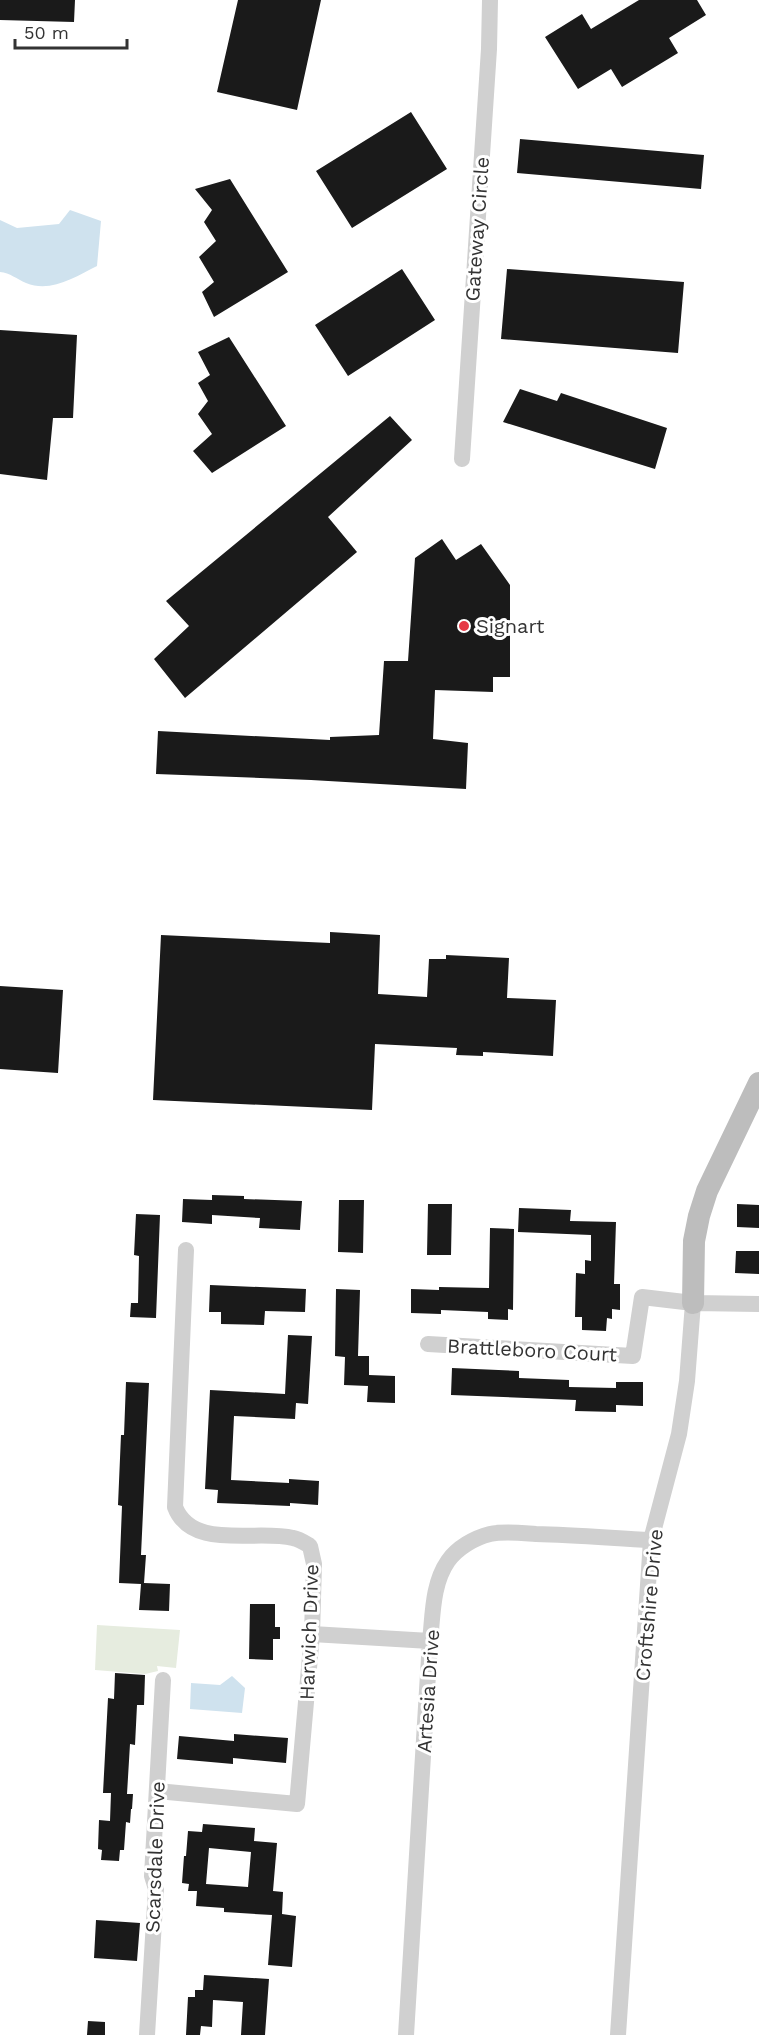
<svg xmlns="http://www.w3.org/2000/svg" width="759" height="2035" viewBox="0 0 759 2035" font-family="'Work Sans',sans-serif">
  <rect width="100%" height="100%" fill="#fff"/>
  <path fill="#e6ecdf" d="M 97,1625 L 180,1630 L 176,1668 L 157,1666 L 158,1671 L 145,1674 L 95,1670 Z"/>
  <path fill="#cfe2ee" d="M 70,210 L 101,221 L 97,266 C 75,277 51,293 26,283 C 17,279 10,273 0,272 L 0,220 L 17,228 L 59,224 Z
    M 232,1676 L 245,1688 L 242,1713 L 190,1709 L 191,1683 L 220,1685 Z"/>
  <path fill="#1a1a1a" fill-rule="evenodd" d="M 0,0 L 75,0 L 74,22 L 0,20 Z
    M 238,0 L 321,0 L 297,110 L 217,92 Z
    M 639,0 L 697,0 L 706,15 L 669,38 L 678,53 L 622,87 L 611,69 L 578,89 L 545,37 L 582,14 L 591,29 Z
    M 411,112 L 447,169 L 352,228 L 316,171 Z
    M 520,139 L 704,155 L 701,189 L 517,173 Z
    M 230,179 L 288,272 L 214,317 L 202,292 L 214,282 L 199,257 L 216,241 L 204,222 L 212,210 L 195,189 Z
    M 402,269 L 435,320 L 348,376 L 315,325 Z
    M 507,269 L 684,282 L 678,353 L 501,339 Z
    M 0,330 L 77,335 L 73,418 L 53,418 L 47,480 L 0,474 Z
    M 229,337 L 286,426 L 212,473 L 193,451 L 212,434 L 198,414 L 208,401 L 198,383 L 210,375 L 198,352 Z
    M 520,389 L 557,401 L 561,393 L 667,428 L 655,469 L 503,422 Z
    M 390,416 L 412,440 L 328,517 L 357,552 L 185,698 L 154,659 L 189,626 L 166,601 Z
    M 442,539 L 456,560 L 481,544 L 510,585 L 510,677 L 493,677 L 493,692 L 435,690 L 433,739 L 468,743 L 466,789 L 311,780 L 156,774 L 158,731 L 330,740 L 330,737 L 379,735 L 384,661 L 408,661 L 415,558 Z
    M 330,932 L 380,935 L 378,994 L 427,997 L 429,959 L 446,959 L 446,955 L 509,958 L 507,998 L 556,1000 L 553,1056 L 483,1052 L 483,1056 L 456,1055 L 457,1048 L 375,1044 L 372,1110 L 153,1100 L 161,935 L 330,943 Z
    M 0,986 L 63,990 L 58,1073 L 0,1069 Z
    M 212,1195 L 244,1196 L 244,1199 L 302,1201 L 300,1230 L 259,1228 L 260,1218 L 212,1215 L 212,1224 L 182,1222 L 183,1199 L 212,1200 Z
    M 339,1200 L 364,1200 L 363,1253 L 338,1252 Z
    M 428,1204 L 452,1204 L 451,1255 L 427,1255 Z
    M 737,1204 L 759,1205 L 759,1228 L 737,1227 Z
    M 519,1208 L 571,1210 L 570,1221 L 616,1222 L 614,1284 L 620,1284 L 620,1310 L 612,1309 L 612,1319 L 607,1318 L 606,1331 L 582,1330 L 582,1317 L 575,1317 L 576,1273 L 585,1274 L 585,1260 L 591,1261 L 591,1235 L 518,1232 Z
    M 136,1214 L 160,1215 L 156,1318 L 130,1317 L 131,1303 L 138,1303 L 139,1256 L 134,1255 Z
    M 490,1228 L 514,1229 L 513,1310 L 508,1309 L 508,1320 L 488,1319 L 488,1312 L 441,1310 L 441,1314 L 411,1313 L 411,1289 L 439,1290 L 439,1287 L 489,1288 Z
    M 736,1251 L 759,1251 L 759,1274 L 735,1273 Z
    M 210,1285 L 306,1289 L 305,1312 L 265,1311 L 264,1325 L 221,1324 L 221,1312 L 209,1312 Z
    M 336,1289 L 360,1290 L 358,1356 L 369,1356 L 369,1375 L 395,1376 L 395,1403 L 367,1402 L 368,1386 L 344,1385 L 345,1357 L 335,1356 Z
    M 288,1335 L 312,1336 L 308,1404 L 296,1403 L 295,1419 L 234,1416 L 231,1480 L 289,1483 L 289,1479 L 319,1481 L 318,1505 L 290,1503 L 290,1506 L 217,1503 L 218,1490 L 205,1489 L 210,1390 L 285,1394 Z
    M 452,1368 L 519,1371 L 519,1378 L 569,1380 L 569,1387 L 616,1388 L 616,1382 L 643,1382 L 643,1406 L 616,1405 L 616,1412 L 575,1411 L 576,1400 L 451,1395 Z
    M 126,1382 L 149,1383 L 141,1555 L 146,1555 L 144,1583 L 170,1584 L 169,1611 L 139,1610 L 141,1584 L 119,1583 L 122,1506 L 118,1505 L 121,1435 L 124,1435 Z
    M 250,1604 L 275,1604 L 275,1627 L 280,1627 L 280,1639 L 273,1639 L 273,1660 L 249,1659 Z
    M 115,1673 L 145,1675 L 144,1705 L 137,1705 L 135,1745 L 130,1744 L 127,1794 L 133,1794 L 132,1809 L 131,1809 L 130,1823 L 126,1822 L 124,1850 L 120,1850 L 119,1861 L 101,1860 L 102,1850 L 98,1849 L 99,1820 L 110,1821 L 111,1793 L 103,1793 L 108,1698 L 114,1699 Z
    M 234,1734 L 288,1738 L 286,1763 L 233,1758 L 233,1764 L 177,1759 L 179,1736 L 234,1741 Z
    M 203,1824 L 255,1828 L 254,1841 L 277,1843 L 273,1891 L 283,1892 L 282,1914 L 296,1916 L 292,1967 L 268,1965 L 272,1915 L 224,1912 L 224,1908 L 196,1906 L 197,1891 L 188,1891 L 189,1884 L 182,1883 L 184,1856 L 186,1856 L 188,1831 L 202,1832 ZM 209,1848 L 251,1852 L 248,1887 L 206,1884 Z
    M 96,1920 L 140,1923 L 137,1961 L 94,1958 Z
    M 204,1975 L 269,1979 L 265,2035 L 241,2035 L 243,2002 L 213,2000 L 212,2027 L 201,2026 L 200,2035 L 186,2035 L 188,1997 L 195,1997 L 195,1990 L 203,1990 Z
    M 88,2021 L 105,2022 L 105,2035 L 87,2035 Z"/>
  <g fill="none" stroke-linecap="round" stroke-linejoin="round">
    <path stroke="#d0d0d0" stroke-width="16" d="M 462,459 L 489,49 L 490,0
      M 428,1344 L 633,1356 L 642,1297 L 693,1303 L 759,1304
      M 312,1634 L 430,1641
      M 157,1791 L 297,1804 L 312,1634 L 314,1564 L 310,1546 C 305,1543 299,1539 293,1538 C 256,1529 192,1551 175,1507 L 186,1250
      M 147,2035 L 156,1889 L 152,1876 L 163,1680
      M 406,2035 L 430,1641 C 433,1615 432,1584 448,1561 C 457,1548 474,1538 490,1534 C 504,1531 521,1533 536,1534 C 574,1535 612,1538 651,1540
      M 618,2035 L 651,1540 L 679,1434 L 687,1381 L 693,1303"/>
    <path stroke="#bdbdbd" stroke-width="22" d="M 693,1303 L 694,1241 L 699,1216 L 707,1191 L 759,1083"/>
  </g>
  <circle fill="#e63946" stroke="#fff" stroke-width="2" cx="464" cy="626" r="6"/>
  <g text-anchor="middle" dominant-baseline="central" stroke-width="6" stroke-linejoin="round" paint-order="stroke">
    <g font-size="20" fill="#333" stroke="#fff">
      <text transform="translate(477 229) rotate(-86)">Gateway Circle</text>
      <text transform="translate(532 1350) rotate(3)">Brattleboro Court</text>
      <text transform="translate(649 1605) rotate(-85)">Croftshire Drive</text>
      <text transform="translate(309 1632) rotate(-88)">Harwich Drive</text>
      <text transform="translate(428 1691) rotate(-86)">Artesia Drive</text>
      <text transform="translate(155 1857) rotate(-88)">Scarsdale Drive</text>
    </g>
    <g font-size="20" fill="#333" stroke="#fff" text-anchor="start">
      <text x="476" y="626">Signart</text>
    </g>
  </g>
  <path d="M15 39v9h112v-9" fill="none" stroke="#333333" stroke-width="3"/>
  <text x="24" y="39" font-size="18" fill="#333333" stroke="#ffffff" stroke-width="4.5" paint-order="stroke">50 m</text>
</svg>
